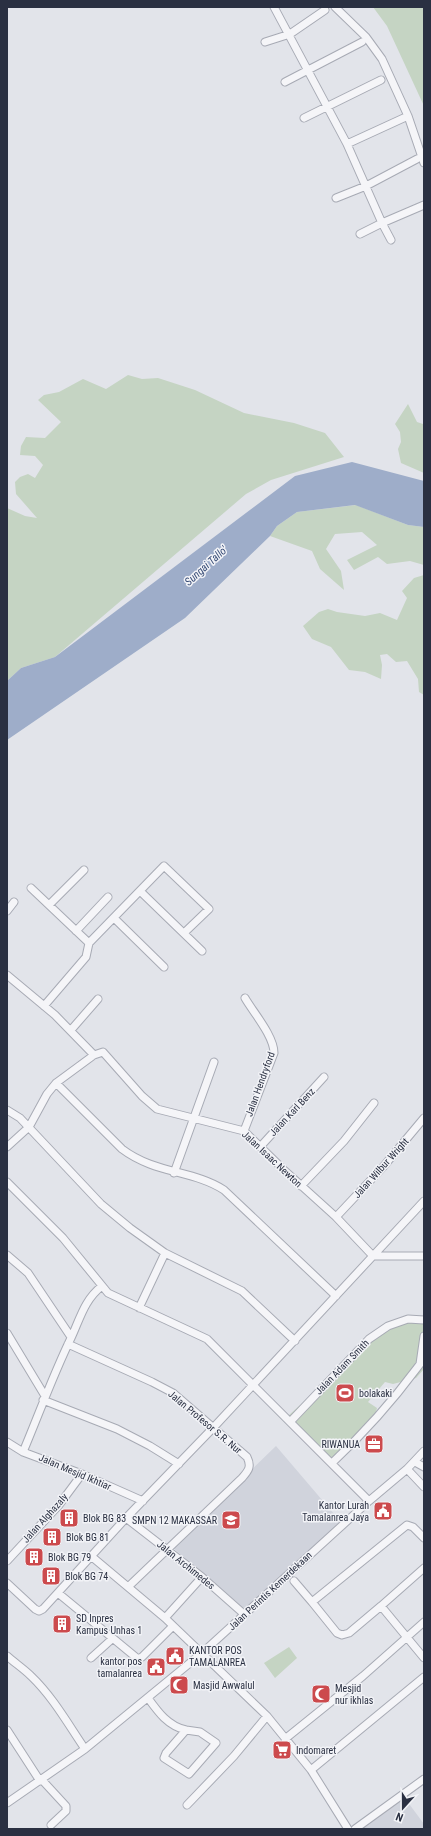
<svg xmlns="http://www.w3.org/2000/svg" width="431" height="1836" viewBox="0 0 431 1836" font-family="'Roboto Condensed',sans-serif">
  <rect width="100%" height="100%" fill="#e2e4ea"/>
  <path fill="#d0d3dc" d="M 276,1446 L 346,1528 L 245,1609 L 172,1547 Z
    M 404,1797 L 424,1824 L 424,1829 L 355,1829 Z"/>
  <path fill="#c5d4c3" d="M 373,7 L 424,7 L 424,106 L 387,26 Z
    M 128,375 L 142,379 L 158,378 L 195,390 L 244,413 L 294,423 L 325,433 L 344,457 L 271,480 L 246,494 L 55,657 L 21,668 L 7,681 L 7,508 L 25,516 L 37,518 L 16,494 L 15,482 L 20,477 L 28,474 L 35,478 L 43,465 L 35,456 L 20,455 L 21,446 L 26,437 L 45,438 L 61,422 L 38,400 L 44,395 L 59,392 L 83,379 L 106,389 Z
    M 408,404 L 417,422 L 423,424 L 424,422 L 424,473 L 401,463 L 398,449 L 401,442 L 400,432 L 395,424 Z
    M 356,505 L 408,525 L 424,527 L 424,565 L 410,561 L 387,564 L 378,557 L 354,570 L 347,560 L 377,545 L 362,532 L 335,534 L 326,549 L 341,571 L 344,590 L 320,569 L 312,551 L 270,536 L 277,526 L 297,512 Z
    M 424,575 L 424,695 L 419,692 L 418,679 L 407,661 L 396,662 L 387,654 L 380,655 L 382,665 L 381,679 L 365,672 L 349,670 L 331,647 L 312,639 L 303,626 L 319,612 L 328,609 L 337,612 L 365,616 L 380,613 L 397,620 L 407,598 L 402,591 L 414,578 Z
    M 405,1317 L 424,1317 L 424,1369 L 416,1378 L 393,1384 L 385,1382 L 368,1402 L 377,1408 C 372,1433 353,1446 335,1462 L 288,1416 L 340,1369 L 384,1324 Z
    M 289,1647 L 297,1658 L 275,1678 L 264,1663 Z"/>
  <path fill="#9eadc9" d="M 352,462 L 424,481 L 424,527 L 408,525 L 355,505 L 297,512 L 277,526 L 270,536 L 185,618 L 7,740 L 7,681 L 21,668 L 55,657 L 295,476 Z"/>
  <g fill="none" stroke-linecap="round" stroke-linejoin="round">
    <g stroke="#a7aab4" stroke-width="9">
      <path id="minor" d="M 274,7 L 347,144 L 408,116
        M 335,7 L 366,37 L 382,59 L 408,116 L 424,163
        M 265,42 L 290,34 L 325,10
        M 285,82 L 362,42
        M 304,118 L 381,80
        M 347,144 L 382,223 L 424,205
        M 336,198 L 366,186 L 417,159
        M 360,234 L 382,223 L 391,240
        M 31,888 L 89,943
        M 140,891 L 202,951
        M 49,905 L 84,870
        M 7,911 L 14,902
        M 114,918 L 164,967
        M 76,931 L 108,897
        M 7,975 L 55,1015 L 94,1055
        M 44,1006 L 86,957 L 89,943 L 164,866 L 209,909 L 184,933
        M 71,1030 L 98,999
        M 56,1083 L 122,1149 C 155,1174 193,1170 224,1190 L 336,1296
        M 7,1110 L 20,1118 L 101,1204 L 130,1228 L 165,1253 L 242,1291 L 295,1341
        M 244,1131 L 274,1053 C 274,1036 253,1012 245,998
        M 7,1147 L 29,1127 L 47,1094 L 56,1083 L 94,1055 L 103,1052 L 142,1096 L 157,1109 L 244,1131 L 284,1170 L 336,1217 L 373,1256
        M 260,1147 L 324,1077
        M 174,1173 L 214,1062
        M 7,1182 L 63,1238 L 108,1293 L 207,1339 L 369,1501
        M 301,1186 L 344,1141 L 374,1103
        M 336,1217 L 383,1167 L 424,1118
        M 7,1255 L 28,1273 L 71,1337
        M 373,1256 L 424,1256
        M 139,1308 L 165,1253
        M 7,1333 L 45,1396
        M 68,1344 L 152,1382 L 173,1393 L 247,1457 C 252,1467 248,1471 242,1478 L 128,1587
        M 43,1400 L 117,1429 L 150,1446 L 179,1464
        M 290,1422 L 369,1339 L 388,1326 L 408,1319 L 424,1320
        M 7,1442 L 23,1452 L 82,1474 L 143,1501
        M 23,1452 C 39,1414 53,1375 71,1338 C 80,1319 84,1300 102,1286
        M 415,1462 L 424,1467
        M 332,1463 C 363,1434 391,1403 417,1368 L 420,1364 L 424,1336
        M 407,1469 L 424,1487
        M 126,1518 L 202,1577 L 245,1615
        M 91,1556 L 165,1618 L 267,1716 L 311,1770 L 348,1829
        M 7,1561 L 59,1505 L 82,1474
        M 424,1568 L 381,1606 L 424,1658
        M 294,1581 L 312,1602
        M 7,1583 L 35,1609 L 39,1611 L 43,1609 L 126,1518 L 213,1428 L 424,1201
        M 58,1593 L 138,1659 L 142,1657 L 173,1626
        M 381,1606 L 349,1633 L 342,1635 L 337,1633 L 312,1602 L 407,1525 L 413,1527 L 424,1538
        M 165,1618 L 202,1577
        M 7,1656 C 15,1663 24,1669 31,1676 C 53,1697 68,1724 85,1749
        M 91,1658 L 112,1639
        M 148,1698 C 158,1712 168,1726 186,1730 L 166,1753 L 164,1758 L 189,1774 L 216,1743 L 200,1732 L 186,1730
        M 7,1730 L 40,1781
        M 285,1739 L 363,1676 L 424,1622
        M 311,1770 L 424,1677
        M 42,1780 L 66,1806 L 66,1811 L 51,1825
        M 7,1803 L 85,1749 L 202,1653 L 369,1501 L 407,1469 L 424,1451
        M 187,1805 L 234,1756 L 267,1716
        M 355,1829 L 424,1779"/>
    </g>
    <use href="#minor" stroke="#f5f5f8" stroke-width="7"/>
  </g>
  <defs>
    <g id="stadium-square" transform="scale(1)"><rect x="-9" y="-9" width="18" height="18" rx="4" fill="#cc4a4d" stroke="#f2f3f7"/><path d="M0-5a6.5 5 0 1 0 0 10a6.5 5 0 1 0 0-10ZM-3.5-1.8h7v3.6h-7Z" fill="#fff"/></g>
    <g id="office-square" transform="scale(1)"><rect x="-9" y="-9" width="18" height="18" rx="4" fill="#cc4a4d" stroke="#f2f3f7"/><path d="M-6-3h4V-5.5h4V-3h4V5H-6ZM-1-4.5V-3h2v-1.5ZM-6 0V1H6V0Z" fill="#fff"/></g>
    <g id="civic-square" transform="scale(1)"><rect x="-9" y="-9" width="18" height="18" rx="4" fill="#cc4a4d" stroke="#f2f3f7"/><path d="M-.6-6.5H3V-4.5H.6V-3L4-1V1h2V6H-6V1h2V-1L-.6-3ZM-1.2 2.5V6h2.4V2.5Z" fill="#fff"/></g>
    <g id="building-square" transform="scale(1)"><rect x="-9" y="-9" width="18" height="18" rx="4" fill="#cc4a4d" stroke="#f2f3f7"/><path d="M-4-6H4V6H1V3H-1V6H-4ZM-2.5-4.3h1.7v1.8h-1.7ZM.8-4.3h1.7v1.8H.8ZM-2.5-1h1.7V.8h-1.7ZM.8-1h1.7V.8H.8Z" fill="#fff"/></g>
    <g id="school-square" transform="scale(1)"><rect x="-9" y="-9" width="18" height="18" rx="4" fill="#cc4a4d" stroke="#f2f3f7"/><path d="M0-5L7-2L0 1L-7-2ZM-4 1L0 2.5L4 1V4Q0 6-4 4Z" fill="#fff"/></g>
    <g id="mosque-square" transform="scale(1)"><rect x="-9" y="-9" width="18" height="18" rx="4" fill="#cc4a4d" stroke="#f2f3f7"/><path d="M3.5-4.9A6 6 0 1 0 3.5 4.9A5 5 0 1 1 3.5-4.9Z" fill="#fff"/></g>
    <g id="supermarket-square" transform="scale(1)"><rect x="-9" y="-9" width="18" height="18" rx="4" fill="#cc4a4d" stroke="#f2f3f7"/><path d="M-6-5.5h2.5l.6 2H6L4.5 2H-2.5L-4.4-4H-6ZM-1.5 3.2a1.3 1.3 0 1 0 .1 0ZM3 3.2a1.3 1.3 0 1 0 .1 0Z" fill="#fff"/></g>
  </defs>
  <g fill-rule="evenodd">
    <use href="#stadium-square" x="345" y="1393"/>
    <use href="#office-square" x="374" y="1444"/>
    <use href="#civic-square" x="383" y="1511"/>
    <use href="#building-square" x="69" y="1518"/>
    <use href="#school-square" x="231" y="1520"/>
    <use href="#building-square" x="52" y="1537"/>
    <use href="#building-square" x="34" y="1557"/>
    <use href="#building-square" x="51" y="1576"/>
    <use href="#building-square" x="62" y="1624"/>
    <use href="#civic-square" x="175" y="1656"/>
    <use href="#civic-square" x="156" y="1667"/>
    <use href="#mosque-square" x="179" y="1685"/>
    <use href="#mosque-square" x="321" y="1694"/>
    <use href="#supermarket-square" x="282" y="1750"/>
  </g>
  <g text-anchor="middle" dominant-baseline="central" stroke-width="3" stroke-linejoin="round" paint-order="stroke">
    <g font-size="10" fill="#2a3042" stroke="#f2f3f7">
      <text transform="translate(260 1084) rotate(-70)">Jalan Hendryford</text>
      <text transform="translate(292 1112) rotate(-47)">Jalan Karl Benz</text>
      <text transform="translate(272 1159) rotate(43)">Jalan Isaac Newton</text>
      <text transform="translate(381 1168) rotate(-48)">Jalan Wilbur Wright</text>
      <text transform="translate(342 1367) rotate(-46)">Jalan Adam Smith</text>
      <text transform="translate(205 1422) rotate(40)">Jalan Profesor S.R. Nur</text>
      <text transform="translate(75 1472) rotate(23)">Jalan Mesjid Ikhtiar</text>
      <text transform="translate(45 1518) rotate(-48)">Jalan Alghazaly</text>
      <text transform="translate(186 1565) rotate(39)">Jalan Archimedes</text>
      <text transform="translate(270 1591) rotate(-43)">Jalan Perintis Kemerdekaan</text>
    </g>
    <g font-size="10" fill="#2a3042" stroke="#f2f3f7" text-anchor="start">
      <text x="359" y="1393">bolakaki</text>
      <text x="360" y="1444" text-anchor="end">RIWANUA</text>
      <text x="369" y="1505" text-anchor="end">Kantor Lurah<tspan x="369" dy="12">Tamalanrea Jaya</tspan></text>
      <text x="83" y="1518">Blok BG 83</text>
      <text x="217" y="1520" text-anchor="end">SMPN 12 MAKASSAR</text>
      <text x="66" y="1537">Blok BG 81</text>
      <text x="48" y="1557">Blok BG 79</text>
      <text x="65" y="1576">Blok BG 74</text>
      <text x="76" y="1618">SD Inpres<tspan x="76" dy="12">Kampus Unhas 1</tspan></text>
      <text x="189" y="1650">KANTOR POS<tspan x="189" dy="12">TAMALANREA</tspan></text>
      <text x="142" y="1661" text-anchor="end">kantor pos<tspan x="142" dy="12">tamalanrea</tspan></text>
      <text x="193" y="1685">Masjid Awwalul</text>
      <text x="335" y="1688">Mesjid<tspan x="335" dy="12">nur ikhlas</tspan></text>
      <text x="296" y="1750">Indomaret</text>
    </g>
    <g font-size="11" font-style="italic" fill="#354a75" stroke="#f2f3f7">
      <text transform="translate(206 566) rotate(-42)">Sungai Tallo'</text>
    </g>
  </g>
  <rect width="431" height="1836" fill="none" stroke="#2a3042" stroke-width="16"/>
  <g transform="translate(403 1808) rotate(201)" stroke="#f2f3f7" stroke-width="3" paint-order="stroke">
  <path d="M0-3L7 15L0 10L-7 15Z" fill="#2a3042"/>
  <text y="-6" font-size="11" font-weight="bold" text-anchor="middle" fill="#2a3042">N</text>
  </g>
</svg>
